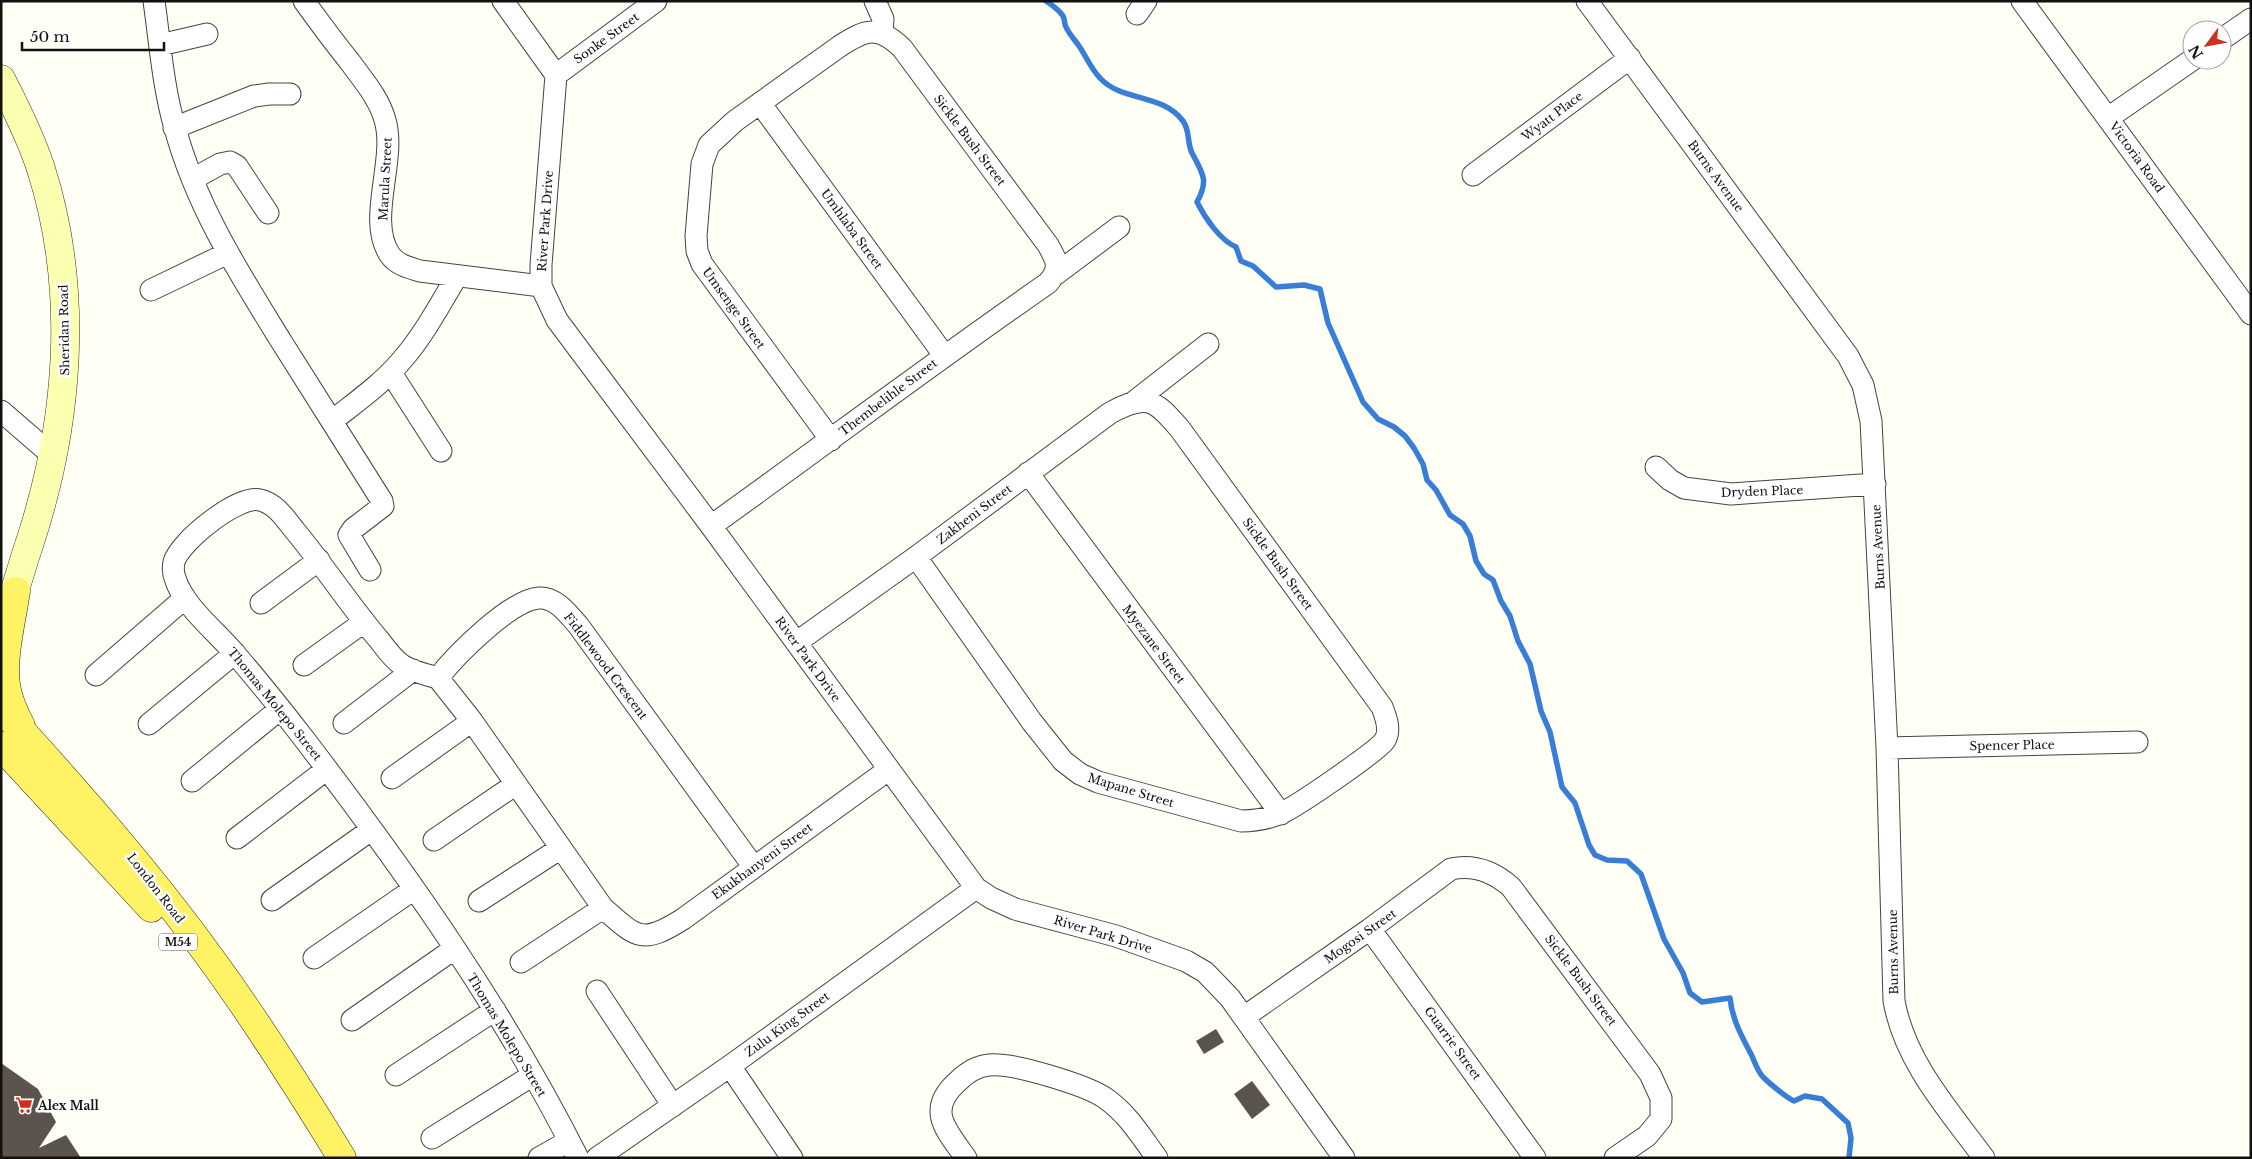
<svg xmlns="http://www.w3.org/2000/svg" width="2252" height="1159" viewBox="0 0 2252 1159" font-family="'Libre Baskerville',serif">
  <rect width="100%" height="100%" fill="#fffff5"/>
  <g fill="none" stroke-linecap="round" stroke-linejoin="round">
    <path stroke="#387ed6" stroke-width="5.5" d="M 1046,1 C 1052,5 1059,10 1063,16 C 1065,19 1064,24 1066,27 C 1069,34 1075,40 1079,46 C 1086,56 1091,69 1100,78 C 1122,102 1162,93 1183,121 C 1190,130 1187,143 1192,153 C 1203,174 1209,180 1197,202 C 1205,218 1220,240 1236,247 L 1241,261 L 1253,266 L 1276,287 L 1304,285 L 1320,289 L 1328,323 L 1363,402 L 1378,419 L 1394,427 L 1405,436 L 1414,448 L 1423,464 L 1427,480 L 1436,490 L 1450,515 L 1463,524 L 1470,536 L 1476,561 L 1484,574 L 1493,580 L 1501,601 L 1510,616 L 1518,641 L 1530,664 L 1541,711 L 1550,732 L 1562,787 L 1575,803 L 1589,845 L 1595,855 L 1607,860 L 1627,861 L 1641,874 L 1664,939 L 1683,973 L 1690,993 L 1702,1002 L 1730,998 C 1732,1019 1742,1037 1752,1056 C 1755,1063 1758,1072 1763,1077 C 1769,1083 1787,1098 1794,1101 L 1805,1096 L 1822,1099 L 1848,1123 L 1851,1138 L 1849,1158"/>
  </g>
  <path fill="#5a544c" d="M 1216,1029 L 1224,1042 L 1204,1054 L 1196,1041 Z
    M 1,1063 L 38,1089 L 56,1122 L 39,1148 L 66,1135 L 81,1158 L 1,1158 Z
    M 1252,1081 L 1270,1105 L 1252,1119 L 1234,1094 Z"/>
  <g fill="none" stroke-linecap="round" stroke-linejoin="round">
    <g stroke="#444" stroke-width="23">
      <path id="street" d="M 154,1 C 160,43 163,87 175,128 C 196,206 239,273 281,341 C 315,394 348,448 382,501 L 383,506 L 353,529 L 349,535 L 370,570
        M 304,1 C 319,22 334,42 350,62 C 363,80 379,98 385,120 C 397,160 366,220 390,255 C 397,265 410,268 420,271 L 541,286
        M 503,1 L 556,75 L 541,265 L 541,286 L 557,320 L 711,526 L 976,888 L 991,898 L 1015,909 L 1116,936 L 1186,961 L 1205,972 L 1230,998 L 1344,1158
        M 875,1 L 883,19 L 882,33
        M 1587,1 L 1848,356 L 1863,385 L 1871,421 L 1887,748 L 1894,1001 C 1905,1062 1948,1109 1984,1158
        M 2022,1 L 2251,314
        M 1137,14 L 1146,1
        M 2222,39 L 2251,19
        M 160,45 L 207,34
        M 556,75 L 656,1
        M 760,103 L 944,355
        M 2108,118 L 2192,60
        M 174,128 L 254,96 L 269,94 L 290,94
        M 1473,175 L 1630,58
        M 193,179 L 220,164 L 230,162 L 237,166 L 268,213
        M 1056,274 L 1119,227
        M 151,290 L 226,254
        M 391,373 L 441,451
        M 1135,401 L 1208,344
        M 1,411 L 53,456
        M 332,421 C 356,402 382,384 402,360 C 424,335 440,304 457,276
        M 1656,467 L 1670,480 L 1684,488 L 1731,494 L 1875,484
        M 1028,473 L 1281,814
        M 711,526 C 824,445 934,362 1048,283 C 1061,268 1057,261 1048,245 L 902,48 C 878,25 866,29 840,46 L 735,121 L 709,145 L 702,164 L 696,236 L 697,251 L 702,264 L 831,440
        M 261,603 L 319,560
        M 797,642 L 916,557 L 1110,413 C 1147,393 1154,399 1180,429 L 1382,707 C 1386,717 1391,730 1385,740 C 1378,751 1292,810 1279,814 C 1266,819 1254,821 1241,821 L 1098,782 L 1080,774 L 1063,761 L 1032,722 L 916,557
        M 304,665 L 364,622
        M 96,675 L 185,598
        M 438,678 C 426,674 412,672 402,665 C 393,659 386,649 380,641 C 350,606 325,567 296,532 C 286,520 277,504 260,500 C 238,495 180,541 174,562 C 173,567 173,573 175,578 C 183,606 217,632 236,655 C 261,684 285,714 308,744 C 408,875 504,1011 578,1158
        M 344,723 L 413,670
        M 149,724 L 235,653
        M 1887,748 L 2137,742
        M 392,778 L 472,721
        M 192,781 L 280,709
        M 237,838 L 327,769
        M 434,840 L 516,784
        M 753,866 L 578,625 C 568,614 556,597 539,598 C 510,600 455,656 438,678 L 472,721 L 603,908 C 637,938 642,945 683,919 L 888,770
        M 272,900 L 371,830
        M 479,901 L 561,848
        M 1370,929 L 1535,1158
        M 314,958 L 414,889
        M 521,962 L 603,908
        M 597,991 L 673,1106
        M 1244,1017 L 1370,929 L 1451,869 C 1474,864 1494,872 1511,887 L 1650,1074 L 1661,1098 L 1661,1119 L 1647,1136 L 1615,1158
        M 352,1020 L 454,949
        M 730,1066 L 792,1158
        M 396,1075 L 495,1010
        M 432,1138 L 533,1075
        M 539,1158 L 569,1141
        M 597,1158 L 730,1066 L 976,888
        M 966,1158 C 947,1131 926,1111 956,1083 C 965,1074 976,1066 989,1065 C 1011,1062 1086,1085 1105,1098 C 1127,1113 1141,1136 1157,1158"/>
    </g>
    <g stroke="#333" stroke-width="29">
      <path id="secondary" d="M 1,79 C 16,108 31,138 41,169 C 80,292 69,424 29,545 C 21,568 16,591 6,613"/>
    </g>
    <g stroke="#222" stroke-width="29">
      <path id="primary" d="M 16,591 C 12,619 2,657 6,685 C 8,699 14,713 21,726
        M 1,708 C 73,787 143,866 206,952 C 255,1018 299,1088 342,1158
        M 1,746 L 151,908"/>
    </g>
    <use href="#street" stroke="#fff" stroke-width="21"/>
    <use href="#secondary" stroke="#fbffb0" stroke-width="28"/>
    <use href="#primary" stroke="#fff265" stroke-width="28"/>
  </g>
  <defs>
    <g id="supermarket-bare" transform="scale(1.35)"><path d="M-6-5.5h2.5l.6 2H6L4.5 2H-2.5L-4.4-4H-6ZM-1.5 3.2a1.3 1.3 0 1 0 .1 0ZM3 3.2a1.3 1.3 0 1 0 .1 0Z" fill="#cb321e" stroke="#fff" stroke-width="2.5" paint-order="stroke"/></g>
  </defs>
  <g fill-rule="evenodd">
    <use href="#supermarket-bare" x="24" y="1105"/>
  </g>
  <g text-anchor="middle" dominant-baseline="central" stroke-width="5" stroke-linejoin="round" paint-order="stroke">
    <rect fill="#fff" stroke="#585858" stroke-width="1" x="159" y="933.5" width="38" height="17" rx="4"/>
    <g font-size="11" font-weight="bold" fill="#111">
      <text x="178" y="942">M54</text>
    </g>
    <g font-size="12" fill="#111" stroke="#fff">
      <text transform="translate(606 38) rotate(-36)">Sonke Street</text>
      <text transform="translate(1552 116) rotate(-37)">Wyatt Place</text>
      <text transform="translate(970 140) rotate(53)">Sickle Bush Street</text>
      <text transform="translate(2137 157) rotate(54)">Victoria Road</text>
      <text transform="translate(1716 176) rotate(54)">Burns Avenue</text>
      <text transform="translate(385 179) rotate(-87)">Marula Street</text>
      <text transform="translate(545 221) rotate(-86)">River Park Drive</text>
      <text transform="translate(852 229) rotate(54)">Umhlaba Street</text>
      <text transform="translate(734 308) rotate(54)">Umsenge Street</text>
      <text transform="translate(64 330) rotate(-91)">Sheridan Road</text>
      <text transform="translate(888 397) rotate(-37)">Thembelihle Street</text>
      <text transform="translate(1762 491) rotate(-2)">Dryden Place</text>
      <text transform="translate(974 514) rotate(-37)">Zakheni Street</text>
      <text transform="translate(1878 547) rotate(-93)">Burns Avenue</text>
      <text transform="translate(1278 564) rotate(54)">Sickle Bush Street</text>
      <text transform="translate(1154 644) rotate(53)">Myezane Street</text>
      <text transform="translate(808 659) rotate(54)">River Park Drive</text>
      <text transform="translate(606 666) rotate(53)">Fiddlewood Crescent</text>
      <text transform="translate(275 704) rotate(51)">Thomas Molepo Street</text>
      <text transform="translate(2012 745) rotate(-1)">Spencer Place</text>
      <text transform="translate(1131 790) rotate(17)">Mapane Street</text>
      <text transform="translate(762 861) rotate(-36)">Ekukhanyeni Street</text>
      <text transform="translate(156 888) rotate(52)">London Road</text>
      <text transform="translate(1103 934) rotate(17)">River Park Drive</text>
      <text transform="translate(1360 936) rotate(-35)">Mogosi Street</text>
      <text transform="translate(1893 952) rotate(-91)">Burns Avenue</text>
      <text transform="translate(1581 980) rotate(53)">Sickle Bush Street</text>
      <text transform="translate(787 1024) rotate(-36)">Zulu King Street</text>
      <text transform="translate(507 1035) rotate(59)">Thomas Molepo Street</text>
      <text transform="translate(1453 1043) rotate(54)">Guarrie Street</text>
    </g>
    <g font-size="12" font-weight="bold" fill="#111" stroke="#fff" text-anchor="start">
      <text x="38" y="1105">Alex Mall</text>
    </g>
  </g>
  <rect width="2252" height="1159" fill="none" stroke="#111111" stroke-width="5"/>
  <g transform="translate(2207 45) rotate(238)"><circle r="24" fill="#ffffff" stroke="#a0a0a0"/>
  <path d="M0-4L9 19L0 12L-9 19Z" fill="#cb321e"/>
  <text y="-8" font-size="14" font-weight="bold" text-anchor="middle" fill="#111111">N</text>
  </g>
  <path d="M22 42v8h142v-8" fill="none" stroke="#111111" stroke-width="2.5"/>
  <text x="30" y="42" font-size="15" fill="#111111" stroke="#ffffff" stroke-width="4" paint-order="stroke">50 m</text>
</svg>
